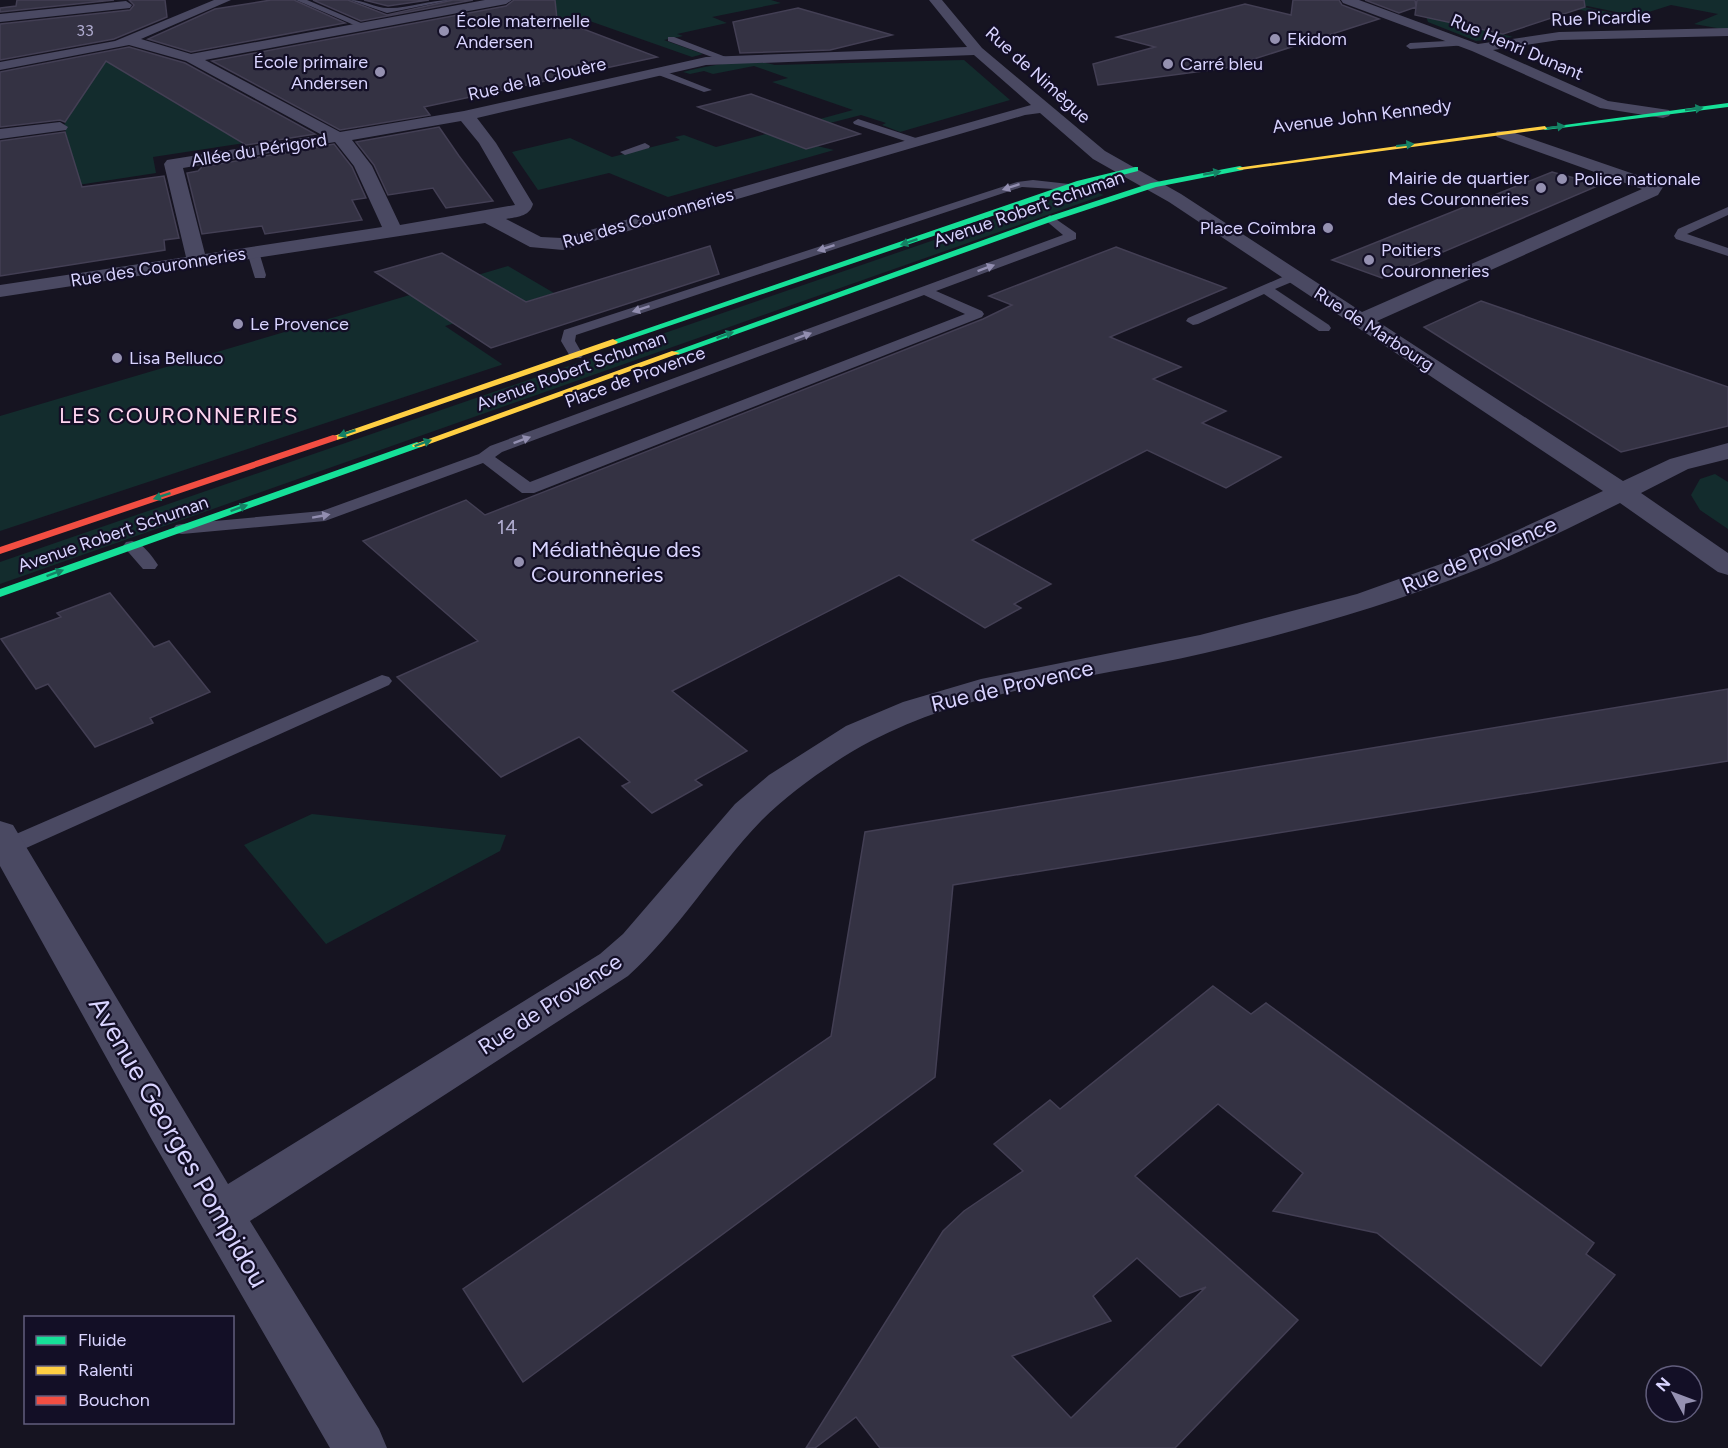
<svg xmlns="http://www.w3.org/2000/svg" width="1728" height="1448" viewBox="0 0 1728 1448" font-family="Figtree,sans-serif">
  <rect width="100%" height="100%" fill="#161421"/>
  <path fill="#132c2d" d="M 528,0 L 771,0 L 781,3 L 712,17 L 727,23 L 677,34 L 683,36 L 664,40 L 703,54 L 692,57 L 584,19 L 563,23 L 545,14 L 557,10 Z
    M 1423,0 L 1728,0 L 1728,30 L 1694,24 L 1718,14 L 1671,5 L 1636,16 L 1587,6 L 1584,7 L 1632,17 L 1626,19 L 1576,9 L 1502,34 L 1513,37 L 1476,41 L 1428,22 L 1426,16 L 1432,15 L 1415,2 Z
    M 125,48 L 165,57 L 133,78 L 229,135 L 257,141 L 153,157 L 156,173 L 78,185 L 64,125 L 109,51 Z
    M 964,60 L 1010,100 L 900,132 L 882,125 L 886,123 L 861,115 L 830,123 L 820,119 L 853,110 L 772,82 L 788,78 L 754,66 L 713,74 L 704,71 L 690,74 L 683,72 C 707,66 750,57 775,65 Z
    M 766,134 L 834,150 L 668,197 L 609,173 L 538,190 L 512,152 L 570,138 L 612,157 L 680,140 L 675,137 L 684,135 L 716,147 Z
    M 1085,188 L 1104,195 L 0,584 L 0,562 Z
    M 508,266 L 554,293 L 445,326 L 502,364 L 501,365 L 0,531 L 0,416 Z
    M 1715,474 L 1728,482 L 1728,529 L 1700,510 L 1691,495 L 1700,479 Z
    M 312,814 L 506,835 L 500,851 L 326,944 L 244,845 Z"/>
  <path fill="#343243" stroke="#433f54" stroke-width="1.5" fill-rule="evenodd" d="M 17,0 L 114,0 L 0,12 L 0,8 L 16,6 Z
    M 129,0 L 165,0 L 167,17 L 114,39 L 0,60 L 0,24 L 130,10 L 134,5 Z
    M 271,0 L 294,0 L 345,23 L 191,52 L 148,39 L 215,9 Z
    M 313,0 L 348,0 L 387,15 L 453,0 L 473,0 L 361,21 Z
    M 364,0 L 429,0 L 388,6 Z
    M 514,0 L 555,0 L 557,19 L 657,57 L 424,107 L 430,115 L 340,130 L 212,61 L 506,6 Z
    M 1293,0 L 1339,0 L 1342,5 L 1379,19 L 1226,68 L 1098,85 L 1093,64 L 1155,47 L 1117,37 L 1245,4 L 1291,15 Z
    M 1365,0 L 1415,0 L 1416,7 L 1399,13 Z
    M 1417,0 L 1584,0 L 1585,7 L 1503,34 L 1415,15 Z
    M 798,8 L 892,35 L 830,50 L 740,53 L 733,22 Z
    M 129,47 L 185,63 L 315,134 L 246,145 L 106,61 L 65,122 L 60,120 L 0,127 L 0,72 Z
    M 751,94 L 860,134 L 806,149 L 698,107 Z
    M 439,127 L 459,156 L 493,201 L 446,208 L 433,188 L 388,195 L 374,165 L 356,142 Z
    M 65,132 L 82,187 L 164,176 L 179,238 L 164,240 L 165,250 L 0,276 L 0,141 Z
    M 334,144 L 352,167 L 366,198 L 352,200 L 362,220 L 265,234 L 262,226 L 202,234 L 187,173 L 198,171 L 202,167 Z
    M 1552,172 L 1600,185 L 1382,278 L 1332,260 Z
    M 710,246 L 719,274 L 491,348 L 375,272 L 442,253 L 526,302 Z
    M 1116,247 L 1226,288 L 1110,337 L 1181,367 L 1153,379 L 1226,411 L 1202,423 L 1281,457 L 1226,488 L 1147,450 L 972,540 L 1051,584 L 1014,604 L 1021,608 L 985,628 L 899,575 L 672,691 L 747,751 L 695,780 L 702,785 L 652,813 L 622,786 L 630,782 L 579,737 L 501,777 L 397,677 L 478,641 L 363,541 L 466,500 L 485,515 L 983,319 L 1012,305 L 989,296 Z
    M 1481,301 L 1728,387 L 1728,426 L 1621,452 L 1424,327 Z
    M 110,593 L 154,647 L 169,641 L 210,692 L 150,718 L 153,723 L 95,747 L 48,684 L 36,689 L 1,639 L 61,617 L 57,613 Z
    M 1728,689 L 1728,761 L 953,885 L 935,1077 L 523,1382 L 463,1289 L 831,1036 L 865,832 Z
    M 1213,986 L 1251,1014 L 1266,1003 L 1594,1243 L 1586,1254 L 1615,1275 L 1541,1366 L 1377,1233 L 1273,1211 L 1303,1173 L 1218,1104 L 1135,1176 L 1298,1320 L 1175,1448 L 880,1448 L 856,1417 L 815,1448 L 806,1448 L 943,1231 L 964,1211 L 1023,1171 L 994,1144 L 1050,1100 L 1060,1109 ZM 1137,1258 L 1180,1297 L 1206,1287 L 1071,1418 L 1012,1356 L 1111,1321 L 1093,1296 Z"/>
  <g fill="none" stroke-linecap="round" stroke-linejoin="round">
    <path fill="#4a4962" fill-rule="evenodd" d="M 296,0 L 307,0 L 368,26 L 361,28 Z
      M 350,0 C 364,0 375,8 388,8 C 405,9 430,0 451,0 L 387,13 Z
      M 668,37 L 674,37 L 731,59 L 723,61 L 668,41 Z
      M 1465,40 L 1469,43 L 1468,45 L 1410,49 L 1406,46 L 1410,43 Z
      M 653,69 L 659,69 L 712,90 L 704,92 L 653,73 Z
      M 858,119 L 919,139 L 920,141 L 911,143 L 854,124 L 853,122 Z
      M 645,143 L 650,146 L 649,148 L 625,155 L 620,152 Z
      M 1033,180 L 1069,184 L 1075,187 L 1069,190 L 1022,187 L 576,335 L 575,341 L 583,355 L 581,358 L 571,358 L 561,341 L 564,330 L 1017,182 Z
      M 1728,207 L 1728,215 L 1687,234 L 1728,248 L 1728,256 L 1676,239 L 1674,236 L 1678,229 Z
      M 1050,215 L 1076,233 L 1076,239 L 936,291 L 982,311 L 984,314 L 982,317 L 534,493 L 522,493 L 483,463 L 325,521 L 182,534 L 176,533 L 173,529 L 176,525 L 182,524 L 322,511 L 479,454 L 490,446 L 1063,235 L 1044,219 ZM 924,295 L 965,314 L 530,482 L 495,457 L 502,452 Z
      M 253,248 L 259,252 L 266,275 L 265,278 L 255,278 L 254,275 L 247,252 Z
      M 1294,272 L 1299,273 L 1300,276 L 1299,279 L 1275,289 L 1329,325 L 1331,328 L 1329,331 L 1319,331 L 1264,294 L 1198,324 L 1193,325 L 1186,321 L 1188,318 Z
      M 132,541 C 143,543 152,556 158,565 L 155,569 L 143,569 L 123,546 L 126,542 Z
      M 382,675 L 389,677 L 392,681 L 389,685 L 15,853 L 7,855 L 0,853 L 0,841 Z"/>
    <path fill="#4a4962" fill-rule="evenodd" d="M 214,0 L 231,0 L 141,39 L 191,54 L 485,0 L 512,0 L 506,4 L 205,60 L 340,132 L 464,111 L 706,57 L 967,47 L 929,0 L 942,0 L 982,48 L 1105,151 L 1181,194 L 1362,312 L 1642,189 L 1497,137 L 1495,134 L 1497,131 L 1509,131 L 1660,183 L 1663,187 L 1658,195 L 1377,321 L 1623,481 L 1670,459 L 1728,443 L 1728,459 L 1688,469 L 1641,493 L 1728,553 L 1728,575 L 1718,572 L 1620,503 C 1571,527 1522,552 1471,572 C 1385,606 1295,632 1205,653 C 1093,679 974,687 871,741 C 835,760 790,792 761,821 C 714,870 679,930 628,976 L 250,1221 L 379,1429 L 387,1448 L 330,1448 L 152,1140 L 0,866 L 0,821 L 13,825 L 228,1184 L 600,954 L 623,934 L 735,804 L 769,775 L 846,726 L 903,702 L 981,679 L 1200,635 L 1357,594 L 1452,560 L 1603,491 L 1169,202 L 1093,159 L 1040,113 L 1025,115 L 563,250 L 530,247 L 485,223 L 0,297 L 0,285 L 186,257 L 164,164 L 167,160 L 322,135 L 186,61 L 129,45 L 0,70 L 0,62 L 115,41 ZM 974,55 L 1031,105 L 562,238 L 541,237 L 506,219 C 518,217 530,216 533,204 L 496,143 L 477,118 L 706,65 ZM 461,121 L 479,143 L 515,205 L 400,225 L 372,166 L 352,140 ZM 335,142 L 354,166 L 382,227 L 205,254 L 183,168 Z
      M 1341,0 L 1359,0 L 1478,44 L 1559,32 L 1728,28 L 1728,36 L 1559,40 L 1493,50 L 1608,101 L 1669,110 L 1671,113 L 1669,116 L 1663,118 L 1600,108 L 1472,51 L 1343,3 Z
      M 126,1 L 132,5 L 130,8 L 0,22 L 0,14 Z
      M 60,122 L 68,127 L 66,130 L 0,139 L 0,129 Z"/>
    <path fill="#16e098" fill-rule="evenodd" d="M 1728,103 L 1728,107 L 1545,130 L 1542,128 Z
      M 1240,166 L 1244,168 L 1243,170 L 1156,187 L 1053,221 L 678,355 L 670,353 L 1047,217 L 1151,183 Z
      M 1135,167 L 1138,167 L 1138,171 L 1083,185 L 616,344 L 608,342 L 1077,181 Z
      M 417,442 L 422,445 L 421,447 L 0,597 L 0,589 Z"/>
    <path fill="#ffcf43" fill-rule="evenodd" d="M 1545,126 L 1547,129 L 1240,170 L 1236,168 Z
      M 613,339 L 618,342 L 616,344 L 337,440 L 329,440 L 328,438 Z
      M 672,351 L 680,353 L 421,447 L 413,447 L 412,445 Z"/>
    <path fill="#f24e42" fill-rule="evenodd" d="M 333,435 L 337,436 L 337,440 L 0,554 L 0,547 Z"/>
  </g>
  <defs><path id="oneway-solid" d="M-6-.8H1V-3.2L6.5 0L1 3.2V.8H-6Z" transform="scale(1.5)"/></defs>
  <g fill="#158265">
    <use href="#oneway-solid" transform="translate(1694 109) rotate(-7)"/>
    <use href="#oneway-solid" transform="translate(1556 127) rotate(-7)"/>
    <use href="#oneway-solid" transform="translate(1405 145) rotate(-7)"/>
    <use href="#oneway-solid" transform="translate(1212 173) rotate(-10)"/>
    <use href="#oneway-solid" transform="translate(909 242) rotate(161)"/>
    <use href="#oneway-solid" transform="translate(725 335) rotate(-20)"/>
    <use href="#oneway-solid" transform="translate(347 433) rotate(161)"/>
    <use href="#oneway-solid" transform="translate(423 443) rotate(-20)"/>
    <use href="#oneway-solid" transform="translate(162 496) rotate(161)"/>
    <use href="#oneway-solid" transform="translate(239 508) rotate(-20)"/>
    <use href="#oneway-solid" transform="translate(55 573) rotate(-20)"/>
  </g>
  <g fill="#928eb0">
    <use href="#oneway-solid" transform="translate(1011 187) rotate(162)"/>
    <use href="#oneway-solid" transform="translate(826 248) rotate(162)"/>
    <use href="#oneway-solid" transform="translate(986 268) rotate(-20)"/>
    <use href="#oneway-solid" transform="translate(641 309) rotate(162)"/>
    <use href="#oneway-solid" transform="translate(803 336) rotate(-20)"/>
    <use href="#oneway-solid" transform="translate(522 440) rotate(-20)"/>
    <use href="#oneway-solid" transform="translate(321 516) rotate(-10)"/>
  </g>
  <g fill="#9591b1" stroke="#130f26" stroke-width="2">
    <circle cx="444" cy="31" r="6"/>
    <circle cx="1275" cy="39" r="6"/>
    <circle cx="1168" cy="64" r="6"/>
    <circle cx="380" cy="72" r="6"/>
    <circle cx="1562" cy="179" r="6"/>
    <circle cx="1541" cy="188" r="6"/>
    <circle cx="1328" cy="228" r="6"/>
    <circle cx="1369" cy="260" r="6"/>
    <circle cx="238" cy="324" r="6"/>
    <circle cx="117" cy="358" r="6"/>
    <circle cx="519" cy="562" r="6"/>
  </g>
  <g text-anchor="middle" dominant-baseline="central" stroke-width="4.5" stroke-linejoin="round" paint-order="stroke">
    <g font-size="16" fill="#b0acd0">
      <text x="85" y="30">33</text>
    </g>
    <g font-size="18" fill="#d9d4ff" stroke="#130f26">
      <text transform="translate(1601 18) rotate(-2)">Rue Picardie</text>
      <text transform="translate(1517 47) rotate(23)">Rue Henri Dunant</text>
      <text transform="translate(1038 75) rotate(42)">Rue de Nimègue</text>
      <text transform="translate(537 79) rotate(-13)">Rue de la Clouère</text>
      <text transform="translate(1362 116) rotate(-7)">Avenue John Kennedy</text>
      <text transform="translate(259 150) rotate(-9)">Allée du Périgord</text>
      <text transform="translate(1029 209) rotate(-19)">Avenue Robert Schuman</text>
      <text transform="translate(648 218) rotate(-16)">Rue des Couronneries</text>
      <text transform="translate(158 267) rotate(-9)">Rue des Couronneries</text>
      <text transform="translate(1374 329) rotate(33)">Rue de Marbourg</text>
      <text transform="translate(571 371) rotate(-20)">Avenue Robert Schuman</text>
      <text transform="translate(635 377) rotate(-20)">Place de Provence</text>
      <text transform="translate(113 534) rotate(-19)">Avenue Robert Schuman</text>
    </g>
    <g font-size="18" fill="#d9d4ff" stroke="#130f26" text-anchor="start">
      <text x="456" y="21">École maternelle<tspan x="456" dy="21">Andersen</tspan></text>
      <text x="1287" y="39">Ekidom</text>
      <text x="368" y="62" text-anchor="end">École primaire<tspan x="368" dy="21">Andersen</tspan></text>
      <text x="1180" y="64">Carré bleu</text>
      <text x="1529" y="178" text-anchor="end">Mairie de quartier<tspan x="1529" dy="21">des Couronneries</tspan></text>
      <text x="1574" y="179">Police nationale</text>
      <text x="1316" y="228" text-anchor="end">Place Coïmbra</text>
      <text x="1381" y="250">Poitiers<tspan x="1381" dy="21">Couronneries</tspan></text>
      <text x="250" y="324">Le Provence</text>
      <text x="129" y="358">Lisa Belluco</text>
    </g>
    <g font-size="20" fill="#b0acd0">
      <text x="507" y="527">14</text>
    </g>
    <g font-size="22" letter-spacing="1.5" fill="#ffd6f0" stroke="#130f26">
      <text x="179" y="415">LES COURONNERIES</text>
    </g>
    <g font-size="22" fill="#d9d4ff" stroke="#130f26" text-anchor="start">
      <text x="531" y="549">Médiathèque des<tspan x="531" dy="25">Couronneries</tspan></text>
    </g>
    <g font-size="22" fill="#d9d4ff" stroke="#130f26">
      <text transform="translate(1479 555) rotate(-23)">Rue de Provence</text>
      <text transform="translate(1012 686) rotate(-13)">Rue de Provence</text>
      <text transform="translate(550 1004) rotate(-33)">Rue de Provence</text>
    </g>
    <g font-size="27" fill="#d9d4ff" stroke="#130f26">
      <text transform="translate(179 1142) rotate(60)">Avenue Georges Pompidou</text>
    </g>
  </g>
  <rect x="24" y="1316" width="210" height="108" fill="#130f26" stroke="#625e7d" stroke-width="1.5"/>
  <rect x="36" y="1336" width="30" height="9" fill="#16e098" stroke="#625e7d" stroke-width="1.5"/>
  <text x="78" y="1346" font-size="18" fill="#d9d4ff">Fluide</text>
  <rect x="36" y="1366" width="30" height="9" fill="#ffcf43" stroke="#625e7d" stroke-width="1.5"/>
  <text x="78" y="1376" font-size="18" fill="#d9d4ff">Ralenti</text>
  <rect x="36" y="1396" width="30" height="9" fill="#f24e42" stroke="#625e7d" stroke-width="1.5"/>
  <text x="78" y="1406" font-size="18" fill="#d9d4ff">Bouchon</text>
  <g transform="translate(1674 1394) rotate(311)"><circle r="28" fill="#130f26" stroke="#625e7d" stroke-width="1.5"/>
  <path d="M0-4.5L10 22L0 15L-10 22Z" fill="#9591b1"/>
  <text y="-9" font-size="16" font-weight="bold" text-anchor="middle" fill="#d9d4ff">N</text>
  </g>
</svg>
